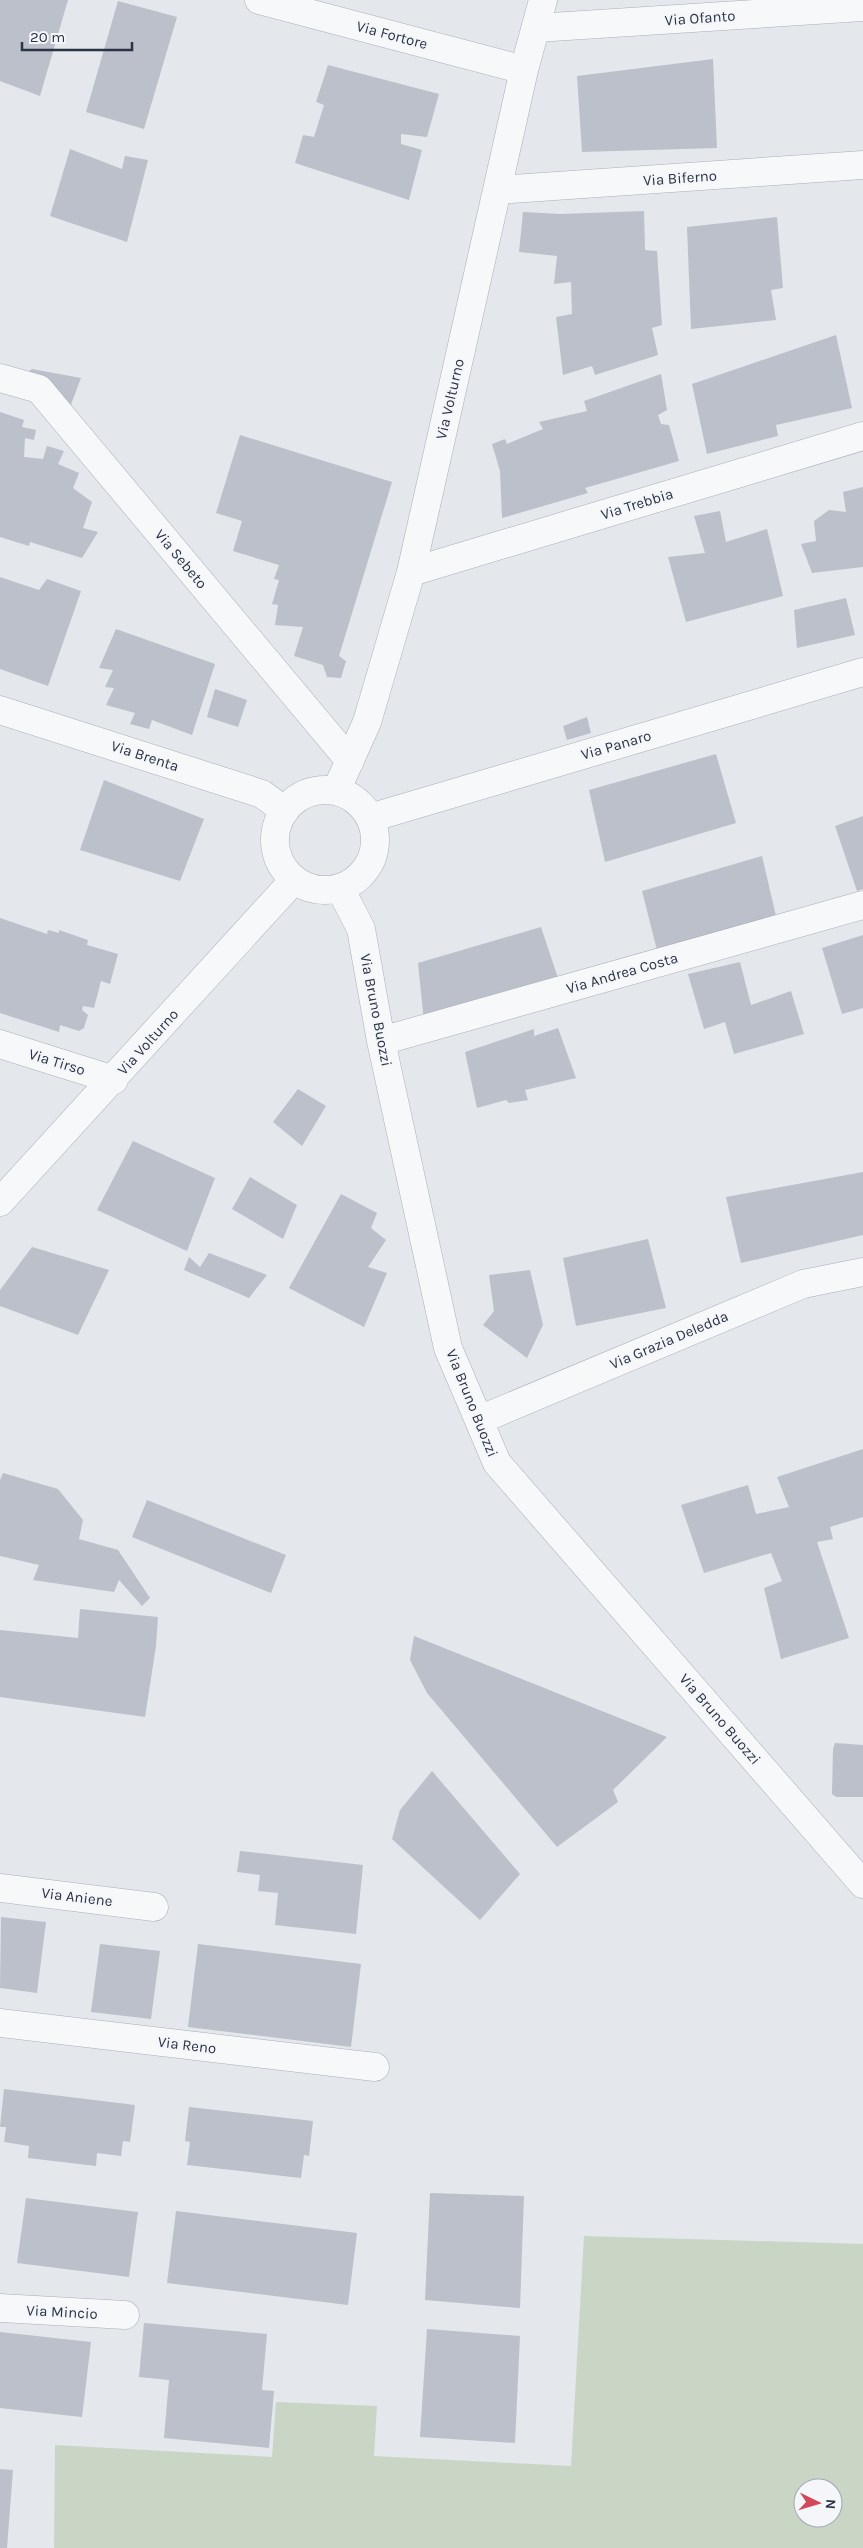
<svg xmlns="http://www.w3.org/2000/svg" width="863" height="2548" viewBox="0 0 863 2548" font-family="Karla,sans-serif">
  <rect width="100%" height="100%" fill="#e4e7ec"/>
  <path fill="#c9d6c5" fill-rule="evenodd" d="M 584,2236 L 863,2244 L 863,2548 L 54,2548 L 55,2445 L 272,2457 L 276,2402 L 377,2406 L 374,2456 L 571,2466 ZM 803,2488 L 833,2488 L 833,2518 L 803,2518 Z"/>
  <path fill="#bbc0ca" d="M 0,0 L 68,0 L 40,96 L 0,81 Z
    M 118,1 L 177,17 L 144,129 L 86,112 Z
    M 713,59 L 717,148 L 582,152 L 577,76 Z
    M 328,65 L 439,94 L 427,137 L 401,134 L 401,144 L 422,150 L 409,200 L 295,163 L 303,135 L 314,137 L 324,105 L 316,102 Z
    M 70,149 L 122,169 L 125,156 L 148,160 L 127,242 L 50,216 Z
    M 644,211 L 645,250 L 657,251 L 662,325 L 652,328 L 658,355 L 595,375 L 592,366 L 563,375 L 556,317 L 572,314 L 571,282 L 554,284 L 557,256 L 519,252 L 523,212 L 560,214 Z
    M 777,217 L 783,288 L 771,290 L 776,320 L 691,329 L 687,227 Z
    M 836,335 L 852,408 L 776,425 L 778,436 L 707,454 L 692,384 Z
    M 32,369 L 81,378 L 67,415 L 28,372 Z
    M 661,374 L 667,410 L 658,415 L 661,424 L 669,425 L 679,461 L 585,488 L 588,493 L 502,518 L 500,471 L 492,444 L 505,439 L 507,444 L 543,429 L 539,422 L 587,411 L 584,401 Z
    M 0,412 L 24,420 L 22,427 L 36,430 L 34,440 L 25,438 L 24,457 L 43,459 L 47,446 L 64,451 L 58,464 L 79,473 L 73,488 L 92,502 L 83,528 L 98,532 L 82,558 L 30,542 L 29,546 L 0,537 Z
    M 240,435 L 392,482 L 339,656 L 346,661 L 341,678 L 327,677 L 323,665 L 294,656 L 303,627 L 275,625 L 278,605 L 272,604 L 279,580 L 274,579 L 279,565 L 233,551 L 242,521 L 216,513 Z
    M 863,487 L 863,567 L 812,573 L 801,544 L 816,541 L 814,521 L 829,510 L 846,512 L 843,492 Z
    M 720,511 L 726,542 L 767,529 L 783,596 L 686,622 L 668,557 L 705,553 L 694,516 Z
    M 0,577 L 39,590 L 47,579 L 81,591 L 48,686 L 0,669 Z
    M 846,598 L 855,635 L 797,648 L 794,610 Z
    M 116,629 L 215,664 L 192,735 L 152,720 L 149,729 L 130,724 L 135,713 L 106,705 L 114,688 L 105,687 L 113,670 L 99,668 Z
    M 215,689 L 247,700 L 238,727 L 207,717 Z
    M 587,717 L 591,733 L 567,740 L 563,726 Z
    M 716,754 L 736,823 L 605,862 L 589,790 Z
    M 104,780 L 204,819 L 180,881 L 80,850 Z
    M 863,816 L 863,889 L 857,891 L 835,826 Z
    M 762,856 L 776,916 L 657,950 L 642,891 Z
    M 0,918 L 47,934 L 48,930 L 59,933 L 59,930 L 88,940 L 87,945 L 118,954 L 110,984 L 101,981 L 94,1008 L 83,1006 L 82,1010 L 88,1015 L 84,1028 L 79,1031 L 60,1025 L 59,1032 L 0,1013 Z
    M 541,927 L 560,984 L 424,1022 L 418,963 Z
    M 863,935 L 863,1008 L 842,1014 L 822,948 Z
    M 740,962 L 751,1005 L 791,991 L 804,1034 L 734,1054 L 725,1022 L 704,1029 L 688,974 Z
    M 558,1028 L 576,1078 L 525,1090 L 528,1100 L 509,1103 L 506,1100 L 477,1108 L 465,1052 L 534,1029 L 534,1036 Z
    M 298,1089 L 326,1106 L 302,1146 L 273,1122 Z
    M 133,1141 L 215,1178 L 187,1251 L 97,1210 Z
    M 863,1172 L 863,1235 L 741,1263 L 726,1197 Z
    M 250,1177 L 297,1205 L 283,1239 L 232,1209 Z
    M 341,1194 L 377,1213 L 371,1228 L 386,1240 L 368,1267 L 387,1273 L 364,1327 L 289,1288 Z
    M 648,1239 L 666,1308 L 576,1326 L 563,1258 Z
    M 32,1247 L 109,1270 L 78,1335 L 0,1306 L 0,1290 Z
    M 209,1253 L 267,1275 L 249,1298 L 184,1270 L 189,1257 L 200,1267 Z
    M 530,1270 L 543,1325 L 527,1358 L 483,1325 L 494,1311 L 489,1275 Z
    M 863,1449 L 863,1517 L 830,1527 L 833,1539 L 817,1542 L 849,1638 L 781,1659 L 764,1588 L 782,1581 L 771,1553 L 704,1573 L 681,1505 L 748,1485 L 756,1514 L 789,1507 L 777,1477 Z
    M 3,1473 L 58,1489 L 83,1520 L 79,1539 L 118,1550 L 150,1598 L 142,1606 L 119,1580 L 114,1592 L 33,1580 L 39,1565 L 0,1556 L 0,1480 Z
    M 147,1500 L 286,1555 L 271,1593 L 132,1537 Z
    M 80,1609 L 158,1617 L 156,1646 L 145,1717 L 0,1697 L 0,1630 L 78,1638 Z
    M 414,1636 L 667,1737 L 613,1790 L 618,1802 L 557,1847 L 427,1693 L 410,1660 Z
    M 835,1743 L 863,1745 L 863,1797 L 836,1797 L 832,1794 L 833,1749 Z
    M 432,1771 L 520,1874 L 480,1920 L 392,1839 L 400,1810 Z
    M 240,1851 L 363,1865 L 356,1934 L 275,1925 L 278,1893 L 258,1891 L 260,1875 L 237,1872 Z
    M 1,1917 L 46,1922 L 37,1993 L 0,1988 Z
    M 100,1944 L 160,1951 L 151,2019 L 91,2012 Z
    M 198,1944 L 361,1964 L 351,2047 L 188,2027 Z
    M 4,2089 L 135,2105 L 130,2142 L 123,2141 L 121,2156 L 97,2153 L 96,2166 L 28,2158 L 29,2146 L 4,2142 L 6,2127 L 0,2127 Z
    M 189,2107 L 313,2121 L 309,2156 L 304,2155 L 301,2178 L 187,2165 L 190,2142 L 185,2141 Z
    M 430,2193 L 524,2196 L 520,2308 L 425,2300 Z
    M 26,2198 L 138,2212 L 129,2277 L 17,2263 Z
    M 176,2211 L 357,2233 L 348,2305 L 167,2283 Z
    M 144,2323 L 267,2334 L 262,2390 L 274,2391 L 269,2448 L 164,2438 L 169,2380 L 139,2377 Z
    M 427,2329 L 520,2336 L 515,2443 L 420,2437 Z
    M 0,2332 L 91,2342 L 82,2417 L 0,2408 Z
    M 0,2469 L 13,2470 L 7,2548 L 0,2548 Z"/>
  <g fill="none" stroke-linecap="round" stroke-linejoin="round">
    <g stroke="#a9aeb7" stroke-width="29">
      <path id="minor" d="M 259,0 L 524,70
        M 536,28 L 863,7
        M 497,190 L 863,165
        M 0,378 L 39,389 L 350,761
        M 411,572 L 863,436
        M 0,710 L 262,794 L 285,811
        M275 840a50 50 0 1 1 100 0a50 50 0 1 1-100 0Z
        M 336,791 L 367,722 L 411,572 L 524,70 L 543,0
        M 370,818 L 863,672
        M 340,888 L 361,929 L 381,1041 L 448,1348 L 497,1463 L 863,1884
        M 381,1041 L 863,905
        M 0,1044 L 114,1080
        M 0,1202 L 294,880
        M 479,1420 L 803,1284 L 863,1272
        M 0,1888 L 154,1907
        M 0,2023 L 375,2067
        M 0,2308 L 125,2315"/>
    </g>
    <use href="#minor" stroke="#f7f8fa" stroke-width="28"/>
  </g>
  <g text-anchor="middle" dominant-baseline="central" stroke-width="4" stroke-linejoin="round" paint-order="stroke">
    <g font-size="15" fill="#2b3445" stroke="#f4f6f9">
      <text transform="translate(700 18) rotate(-4)">Via Ofanto</text>
      <text transform="translate(392 35) rotate(15)">Via Fortore</text>
      <text transform="translate(680 178) rotate(-4)">Via Biferno</text>
      <text transform="translate(450 399) rotate(-77)">Via Volturno</text>
      <text transform="translate(637 504) rotate(-17)">Via Trebbia</text>
      <text transform="translate(181 559) rotate(50)">Via Sebeto</text>
      <text transform="translate(616 745) rotate(-16)">Via Panaro</text>
      <text transform="translate(145 756) rotate(18)">Via Brenta</text>
      <text transform="translate(622 973) rotate(-16)">Via Andrea Costa</text>
      <text transform="translate(376 1010) rotate(79)">Via Bruno Buozzi</text>
      <text transform="translate(148 1042) rotate(-48)">Via Volturno</text>
      <text transform="translate(57 1062) rotate(17)">Via Tirso</text>
      <text transform="translate(669 1340) rotate(-23)">Via Grazia Deledda</text>
      <text transform="translate(472 1403) rotate(68)">Via Bruno Buozzi</text>
      <text transform="translate(720 1719) rotate(49)">Via Bruno Buozzi</text>
      <text transform="translate(77 1897) rotate(7)">Via Aniene</text>
      <text transform="translate(187 2045) rotate(7)">Via Reno</text>
      <text transform="translate(62 2312) rotate(3)">Via Mincio</text>
    </g>
  </g>
  <g transform="translate(818 2503) rotate(95)"><circle r="24" fill="#f4f6f9" stroke="#a4a8b1"/>
  <path d="M0-4L9 19L0 12L-9 19Z" fill="#d1495b"/>
  <text y="-8" font-size="14" font-weight="bold" text-anchor="middle" fill="#2b3445">N</text>
  </g>
  <path d="M22 42v8h110v-8" fill="none" stroke="#2b3445" stroke-width="2.5"/>
  <text x="30" y="42" font-size="15" fill="#2b3445" stroke="#f4f6f9" stroke-width="4" paint-order="stroke">20 m</text>
</svg>
